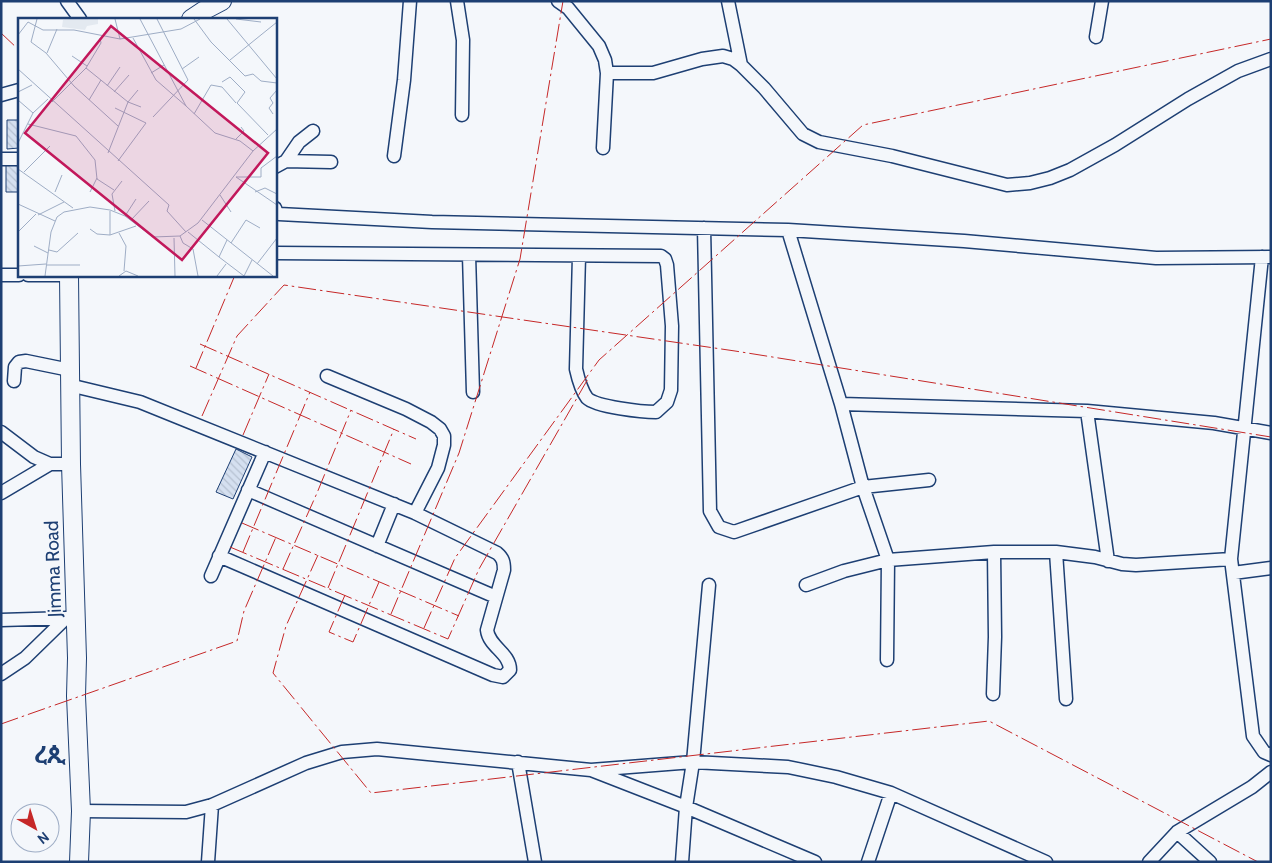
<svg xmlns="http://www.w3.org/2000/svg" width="1272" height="863" viewBox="0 0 1272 863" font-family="Cabin,'Noto Sans Ethiopic',sans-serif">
  <defs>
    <pattern id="building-back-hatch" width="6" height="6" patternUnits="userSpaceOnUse" patternTransform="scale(1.25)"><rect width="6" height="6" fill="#d5e0f0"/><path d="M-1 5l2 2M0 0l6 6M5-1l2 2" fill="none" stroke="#b6c1d1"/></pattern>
  </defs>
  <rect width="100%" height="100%" fill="#f4f7fb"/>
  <path fill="url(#building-back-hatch)" stroke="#1d3f73" d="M 7,120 L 19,120 L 19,148 L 7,149 Z
    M 6,163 L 19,164 L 19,192 L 6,192 Z
    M 236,449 L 252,457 L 233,499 L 216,492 Z"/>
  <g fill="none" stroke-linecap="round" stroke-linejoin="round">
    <g stroke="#1d3f73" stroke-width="15">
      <path id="minor" d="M 67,1 L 80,19
        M 457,1 L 463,40 L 462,115
        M 558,1 L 568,8 L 599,46 L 605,60 L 607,73 L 603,148
        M 728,1 L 741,65
        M 1096,37 L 1102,1
        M 607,73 L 653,73 L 702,59 L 723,56 L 733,59 L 741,65 L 764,88 L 803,134 L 819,142 L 892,156 L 1007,185 L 1030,183 L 1050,178 L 1070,170 L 1115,145 L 1188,99 L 1238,71 L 1271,59
        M 1,95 L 19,90
        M 394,156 L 404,80 L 410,1
        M 1,159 L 19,159
        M 286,161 L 331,162
        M 275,167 L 286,161 L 299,142 L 313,131
        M 275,208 L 276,211 L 279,214 L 432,222 L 788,230 L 964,241 L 1156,258 L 1271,257
        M 704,228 L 710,511 L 719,527 L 734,532 L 863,487 L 929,480
        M 788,230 L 841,404 L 863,487 L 888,560 L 994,552 L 1056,552 L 1095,557 L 1122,564 L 1136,565 L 1231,559
        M 275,253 L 661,256 L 665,259 L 667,265 L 672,326 L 671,390 L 667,402 L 656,412 C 643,412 596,407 587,398 C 581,390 578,378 576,369 L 579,256
        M 469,255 L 473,392
        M 1262,257 L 1231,559 L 1253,736 L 1264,752 L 1271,755
        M 1,275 L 19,275
        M 28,275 L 69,275
        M 327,376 L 406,409 L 431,422 L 440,429 L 444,436 L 444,445 L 438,468 L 415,513
        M 14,381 L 15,367 L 19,362 L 26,361 L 70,370
        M 69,385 L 140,402 L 415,513 L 497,553 C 503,558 504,562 504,570 L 487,630 C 489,647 510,653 510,670 L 503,677 L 493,675 L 219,556
        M 841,404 L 1087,411 L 1214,423 L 1271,433
        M 1087,411 L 1108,561
        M 1,432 L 34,457 L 50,464 L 71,464
        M 248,490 L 496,597
        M 1,493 L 50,464
        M 377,546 L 394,504
        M 1056,552 L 1066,699
        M 1233,573 L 1271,568
        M 211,576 L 265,452
        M 806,585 L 844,571 L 888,560 L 887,660
        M 1,620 L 68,618
        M 1,674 L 25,658 L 66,618
        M 993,694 L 995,637 L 994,552
        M 518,762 L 535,862
        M 81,811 L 186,812 L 212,805 L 306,763 L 342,752 L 377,749 L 591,770
        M 1177,832 L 1210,862
        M 208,862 L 212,805
        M 682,862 L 686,807 L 693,762 L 709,585
        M 815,862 L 686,807 L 591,770 L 693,762 L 788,767 L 836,777 L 891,793 L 1046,862
        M 868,862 L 891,793
        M 1149,862 L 1177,832 L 1252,787 L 1271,772"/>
    </g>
    <g stroke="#1d3f73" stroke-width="20">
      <path id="highway" d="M 191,19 L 203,11 L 222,1
        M 69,275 L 71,464 L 77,658 L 76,696 L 81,811 L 79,862"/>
    </g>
    <use href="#minor" stroke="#f4f7fb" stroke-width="12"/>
    <use href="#highway" stroke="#f4f7fb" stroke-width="18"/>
    <path stroke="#c62828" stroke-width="1" stroke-dasharray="18 4 2.5 4" stroke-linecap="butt" d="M 1,33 L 19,50
      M 200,344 L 416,439
      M 190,366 L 411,464
      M 196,368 L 235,275
      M 202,416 L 237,336 L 284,285 L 735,351 L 1271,437
      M 243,435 L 269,374
      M 242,523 L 459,616
      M 230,547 L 448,639 L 479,569 L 589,377
      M 243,552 L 310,392
      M 318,555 L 286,626 L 273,673 L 371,793 L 989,721 L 1258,862
      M 283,569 L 317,493 L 351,410
      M 328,588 L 394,429
      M 345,595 L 329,632 L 353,642 L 379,582
      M 391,614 L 459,453 L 520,259 L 563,1
      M 424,628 L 455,558 L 599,360 L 863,125 L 1271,39
      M 1,724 L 237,641 L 244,611 L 276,537"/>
  </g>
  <g text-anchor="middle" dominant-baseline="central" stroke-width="4" stroke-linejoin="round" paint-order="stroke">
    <g font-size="19" fill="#1d3f73" stroke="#f4f7fb">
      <text transform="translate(53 569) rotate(-92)">Jimma Road</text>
    </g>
    <g font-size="24" font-weight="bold" fill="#1d3f73" stroke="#f4f7fb">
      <text x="50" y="754">ረጲ</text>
    </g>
  </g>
  <g transform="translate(18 18)">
    <rect width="259" height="259" fill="#f4f7fb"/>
    <path d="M 53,1 L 80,1 L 80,6 L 69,8 L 67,12 L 44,9 L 45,2 Z" fill="#e3e9f0"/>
    <path fill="none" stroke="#9eadc5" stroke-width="1" d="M 19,1 L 13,24 L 28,35 L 56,68 L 100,108M 97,1 L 102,21M 176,1 L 193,24 L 227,58 L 235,56 L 243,63 L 259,65M 209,1 L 259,61M 218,1 L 243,4M 0,17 L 10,4 L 25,12 L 56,12 L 102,21 L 163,11 L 182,1M 115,20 L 138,62 L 168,88 L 122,1M 29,35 L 39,11M 54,38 L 69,48M 212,42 L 259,4M 68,50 L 110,84 L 90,135M 0,51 L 151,187 L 149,193 L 168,214M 164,51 L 181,39M 133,55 L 146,47M 204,64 L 212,59 L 227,74 L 219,85 L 250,117M 89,68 L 102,49M 120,72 L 110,84 L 123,89M 0,74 L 14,67M 96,74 L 111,57M 0,82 L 15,95M 71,82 L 83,62M 34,84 L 68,50 L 83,25 L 82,20M 168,88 L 197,115 L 222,123 L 235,133M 97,90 L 128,105 L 100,143M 176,96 L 193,67 L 204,69 L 218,85M 255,96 L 251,90 L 255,85 L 252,80 L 259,72M 135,99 L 170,62 L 139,1M 10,106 L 58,118 L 77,142 L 79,161 L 96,172M 218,121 L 226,113 L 223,109M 0,125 L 15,95 L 30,81M 0,151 L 55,190M 6,154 L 32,128M 218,159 L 243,159 L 243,150 L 259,138M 218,159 L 259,187M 37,174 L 44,157M 72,174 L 79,160M 237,174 L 247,170 L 259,176M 202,177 L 213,194M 0,186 L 37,203M 92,193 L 92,217 L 118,208M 97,193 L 94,176 L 104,163M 20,197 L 46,184M 107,198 L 118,181M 113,202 L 131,183M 184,202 L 255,258M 72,211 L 79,216 L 92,217M 0,214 L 18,196M 170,214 L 201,239 L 209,222M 101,215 L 108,228 L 106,253M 162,218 L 165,225 L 175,231 L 180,258M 156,220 L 157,258M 213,225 L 228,202 L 242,210M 16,228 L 30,235M 31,232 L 39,234 L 60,215M 201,239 L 226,258M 239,246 L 259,220M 29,247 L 62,247M 0,248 L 28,246M 27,258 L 33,214 L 39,199 L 46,194 L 72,189 L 92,192 L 107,198 L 135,219 L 162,218 L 180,205 L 235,133 L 259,111M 101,258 L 108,253 L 120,258M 199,258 L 208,246M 226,258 L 234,242"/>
    <path fill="#c2185b" fill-opacity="0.15" stroke="#c2185b" stroke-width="2.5" d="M 93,8 L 250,135 L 164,242 L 7,115 Z"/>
    <rect width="259" height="259" fill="none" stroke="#1d3f73" stroke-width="2.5"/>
  </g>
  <rect width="1272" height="863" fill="none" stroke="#1d3f73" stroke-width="5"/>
  <g transform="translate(35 828) rotate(141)"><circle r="24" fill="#f4f7fb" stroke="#9eadc5"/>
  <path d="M0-4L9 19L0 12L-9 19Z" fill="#c62828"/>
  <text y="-8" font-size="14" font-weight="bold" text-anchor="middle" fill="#1d3f73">N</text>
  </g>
</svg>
